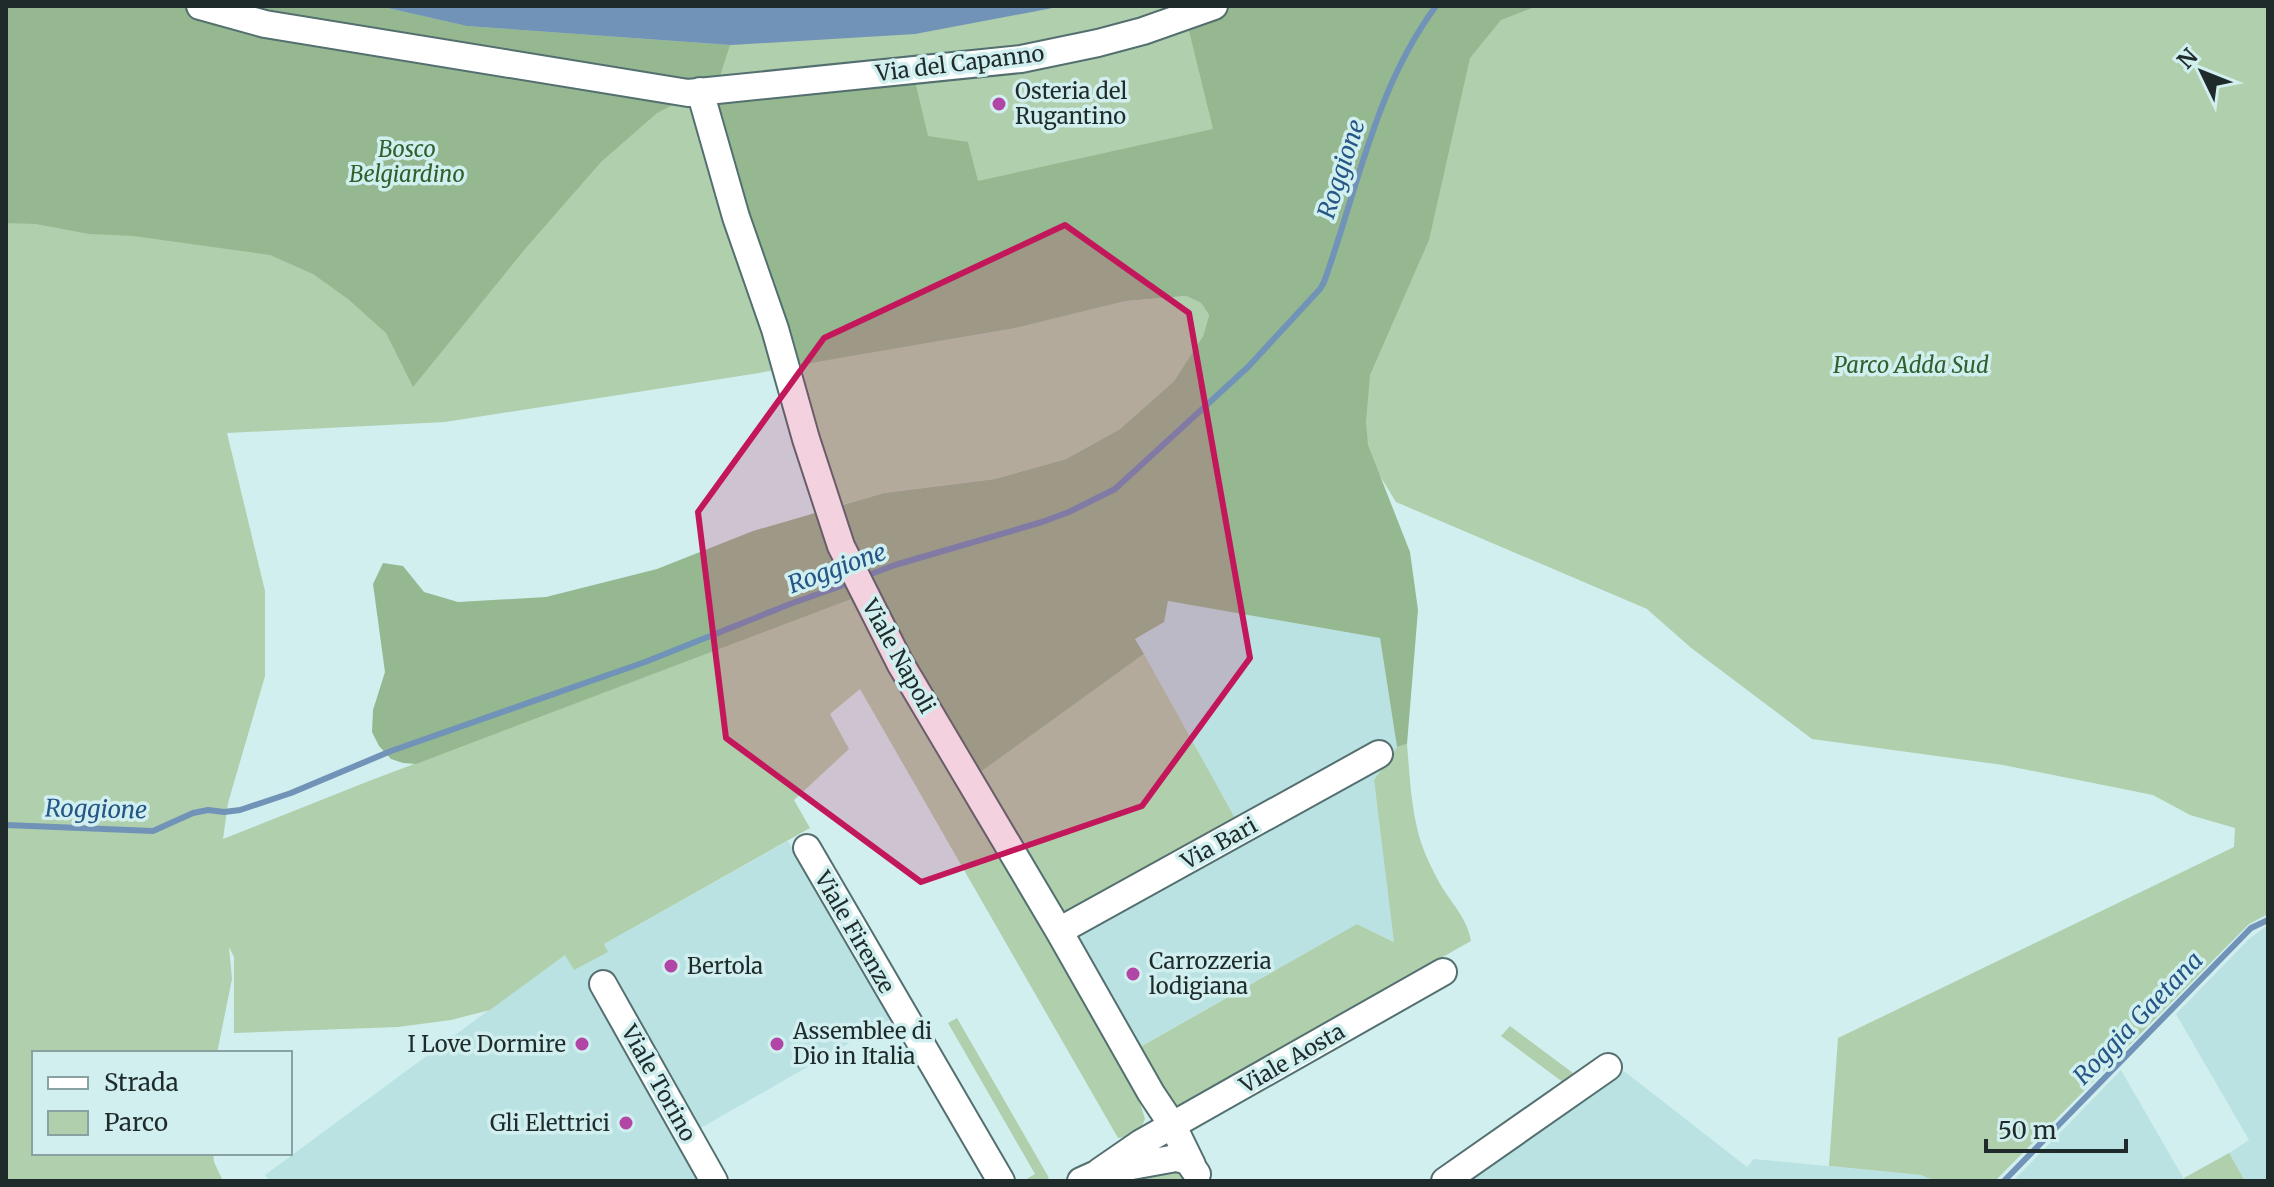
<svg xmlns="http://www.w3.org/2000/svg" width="2274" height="1187" viewBox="0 0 2274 1187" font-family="Merriweather,serif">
  <rect width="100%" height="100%" fill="#d1efef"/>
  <path fill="#bbe2e2" d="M 1168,601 L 1380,638 L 1397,747 L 1374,780 L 1395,942 L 1357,924 L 1118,1059 L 1043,925 L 1235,818 L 1135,639 Z
    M 788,841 L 891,1019 L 685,1137 L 710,1181 L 271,1181 L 265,1175 L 565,954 L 575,969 L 607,951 L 604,944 Z
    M 2265,927 L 2268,927 L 2268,1181 L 2245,1181 L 2229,1153 L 2249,1140 L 2176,1014 L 2249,939 Z
    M 2121,1070 L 2185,1181 L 2013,1181 Z
    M 1624,1071 L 1747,1167 L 1754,1159 L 1921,1175 L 1935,1181 L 1466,1181 Z"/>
  <path fill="#b0cfad" d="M 6,6 L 2268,6 L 2268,914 L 2249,924 L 1995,1181 L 1935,1181 L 1921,1175 L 1829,1166 L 1838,1038 L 2234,847 L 2235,828 L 2190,815 L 2153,795 L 2003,765 L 1812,739 L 1690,647 L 1647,609 L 1396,502 L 1253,270 L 827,360 L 1016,328 L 1126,301 L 1186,296 L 1201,303 L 1209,315 L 1203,336 L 1174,381 L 1120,429 L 1066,459 L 995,479 L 884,493 L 842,505 L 798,365 L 759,373 L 445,422 L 227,433 L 265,591 L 265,676 L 228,803 L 223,839 L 369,781 L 858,596 L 1138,1097 L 1145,1119 C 1140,1132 1132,1136 1118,1138 L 860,689 L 830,714 L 849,749 L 794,800 L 810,828 L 604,944 L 608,952 L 574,970 L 565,955 L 490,1010 L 451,1020 L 398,1027 L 234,1033 L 234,957 L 229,947 L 232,979 L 217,1053 L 34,1053 L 34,1153 L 213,1153 L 214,1162 L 223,1181 L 6,1181 Z
    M 1144,654 L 1235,818 L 1062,914 L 978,774 Z
    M 1407,744 C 1410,778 1411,815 1423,848 C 1427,859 1433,871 1439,882 C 1450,902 1467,917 1471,941 L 1175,1108 L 1140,1047 L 1357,924 L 1394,942 L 1374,780 L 1397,747 Z
    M 957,1018 L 1049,1178 L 1044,1181 L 1023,1181 L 1035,1174 L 948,1023 Z
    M 1510,1026 L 1573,1073 L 1564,1083 L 1501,1036 Z
    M 2229,1153 L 2245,1181 L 2185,1181 L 2184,1178 Z
    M 1180,1170 L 1186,1181 L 1126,1181 L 1146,1173 Z"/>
  <path fill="#95b891" d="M 6,6 L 379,6 L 467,26 L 730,45 L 718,82 L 657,113 L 601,162 L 525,249 L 413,387 L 386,333 L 348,299 L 313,274 L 270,255 L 133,236 L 89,234 L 36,224 L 6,223 Z
    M 1183,6 L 1537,6 L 1501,20 L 1470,58 L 1429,240 L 1370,375 L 1366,422 L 1368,445 L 1410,552 L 1418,610 L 1407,744 L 1397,747 L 1380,638 L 1168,601 L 1164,622 L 1135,639 L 1144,654 L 978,774 L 925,688 L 875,590 L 416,764 L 403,763 L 391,759 L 379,746 L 372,732 L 373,710 L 385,672 L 373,584 L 383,563 L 403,566 L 424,592 L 458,602 L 546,597 L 657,569 L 753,531 L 884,493 L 995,479 L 1066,459 L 1120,429 L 1174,381 L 1203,336 L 1209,315 L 1201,303 L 1186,296 L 1126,301 L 1016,328 L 799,365 L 751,227 L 714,100 L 915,81 L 928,136 L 968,142 L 978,181 L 1213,129 Z"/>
  <path fill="#7193b8" d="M 379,6 L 1063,6 L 915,34 L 731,45 L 467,26 Z"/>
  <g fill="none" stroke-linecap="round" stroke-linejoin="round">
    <path stroke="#7193b8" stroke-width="6" d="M 863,577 L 895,565 L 1042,522 L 1069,512 L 1115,489 L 1248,367 L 1320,289 L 1324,282 C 1358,188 1375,88 1436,6
      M 6,825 L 153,831 L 193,813 L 208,810 L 224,812 L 240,810 L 291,793 L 391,751 L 645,662 L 790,604 L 852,582
      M 2004,1181 L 2251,928 L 2268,920"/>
    <g stroke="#546f6f" stroke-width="30">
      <path id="minor" d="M 200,6 L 265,24 L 688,93 L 1021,59 L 1098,43 L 1143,31 L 1214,6
        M 700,91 L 736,217 L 775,329 L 806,439 L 841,546 L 900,663 L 1059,931 L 1151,1093 L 1173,1126 L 1192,1165
        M 807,848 L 1001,1181
        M 1059,931 L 1379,754
        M 603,984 L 714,1181
        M 1099,1172 L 1141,1143 L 1443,972
        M 1081,1181 L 1110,1168 L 1132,1166 L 1176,1158 L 1188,1161 L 1197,1174
        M 1445,1181 L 1608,1067"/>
    </g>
    <use href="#minor" stroke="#fff" stroke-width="26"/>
  </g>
  <path fill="#c2185b" fill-opacity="0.2" stroke="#c2185b" stroke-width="6" stroke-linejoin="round" d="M 1065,225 L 1189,313 L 1250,658 L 1142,806 L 921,882 L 726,738 L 698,512 L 824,338 Z"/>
  <g fill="#b246a7" stroke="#d1efef" stroke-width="3">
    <circle cx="999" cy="104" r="8"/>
    <circle cx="671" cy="966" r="8"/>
    <circle cx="1133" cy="974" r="8"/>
    <circle cx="582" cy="1044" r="8"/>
    <circle cx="777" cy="1044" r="8"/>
    <circle cx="626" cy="1123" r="8"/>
  </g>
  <g text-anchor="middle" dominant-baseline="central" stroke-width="7" stroke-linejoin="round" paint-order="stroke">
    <g font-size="22" fill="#1f2b2b" stroke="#d1efef">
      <text transform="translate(960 63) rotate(-7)">Via del Capanno</text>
      <text transform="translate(899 656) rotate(61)">Viale Napoli</text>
      <text transform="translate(1219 843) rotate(-29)">Via Bari</text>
      <text transform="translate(855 932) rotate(60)">Viale Firenze</text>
      <text transform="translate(1292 1058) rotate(-30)">Viale Aosta</text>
      <text transform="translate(659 1083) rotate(61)">Viale Torino</text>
    </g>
    <g font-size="22" fill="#1f2b2b" stroke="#d1efef" text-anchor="start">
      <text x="1015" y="91">Osteria del<tspan x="1015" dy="25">Rugantino</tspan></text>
      <text x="1149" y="961">Carrozzeria<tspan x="1149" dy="25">lodigiana</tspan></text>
      <text x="687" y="966">Bertola</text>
      <text x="793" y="1031">Assemblee di<tspan x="793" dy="25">Dio in Italia</tspan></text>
      <text x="566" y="1044" text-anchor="end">I Love Dormire</text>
      <text x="610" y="1123" text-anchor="end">Gli Elettrici</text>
    </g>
    <g font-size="22" font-style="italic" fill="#2f602d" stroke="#d1efef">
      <text x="407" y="149">Bosco<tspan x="407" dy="25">Belgiardino</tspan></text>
      <text x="1911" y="365">Parco Adda Sud</text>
    </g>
    <g font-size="24" font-style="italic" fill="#255687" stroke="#d1efef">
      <text transform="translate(1341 169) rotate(-72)">Roggione</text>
      <text transform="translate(837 568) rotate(-20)">Roggione</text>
      <text transform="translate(96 809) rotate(1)">Roggione</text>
      <text transform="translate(2138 1018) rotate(-46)">Roggia Gaetana</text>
    </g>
  </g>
  <rect width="2274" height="1187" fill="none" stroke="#1f2b2b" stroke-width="16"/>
  <rect x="32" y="1051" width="260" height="104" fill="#d1efef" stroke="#8aa1a1" stroke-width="2"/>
  <rect x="48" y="1077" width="40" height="12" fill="#ffffff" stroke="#8aa1a1" stroke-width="2"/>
  <text x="104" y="1091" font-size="24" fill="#1f2b2b">Strada</text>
  <rect x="48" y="1111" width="40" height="24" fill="#b0cfad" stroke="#8aa1a1" stroke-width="2"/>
  <text x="104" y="1131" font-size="24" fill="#1f2b2b">Parco</text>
  <g transform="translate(2202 72) rotate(313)" stroke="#d1efef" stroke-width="6" paint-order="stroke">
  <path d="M0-6L14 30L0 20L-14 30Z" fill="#1f2b2b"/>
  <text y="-12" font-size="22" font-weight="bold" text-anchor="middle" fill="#1f2b2b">N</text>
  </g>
  <path d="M1986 1139v12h140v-12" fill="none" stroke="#1f2b2b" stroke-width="4"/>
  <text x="1998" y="1139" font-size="24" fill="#1f2b2b" stroke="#d1efef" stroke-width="6" paint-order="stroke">50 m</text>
</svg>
